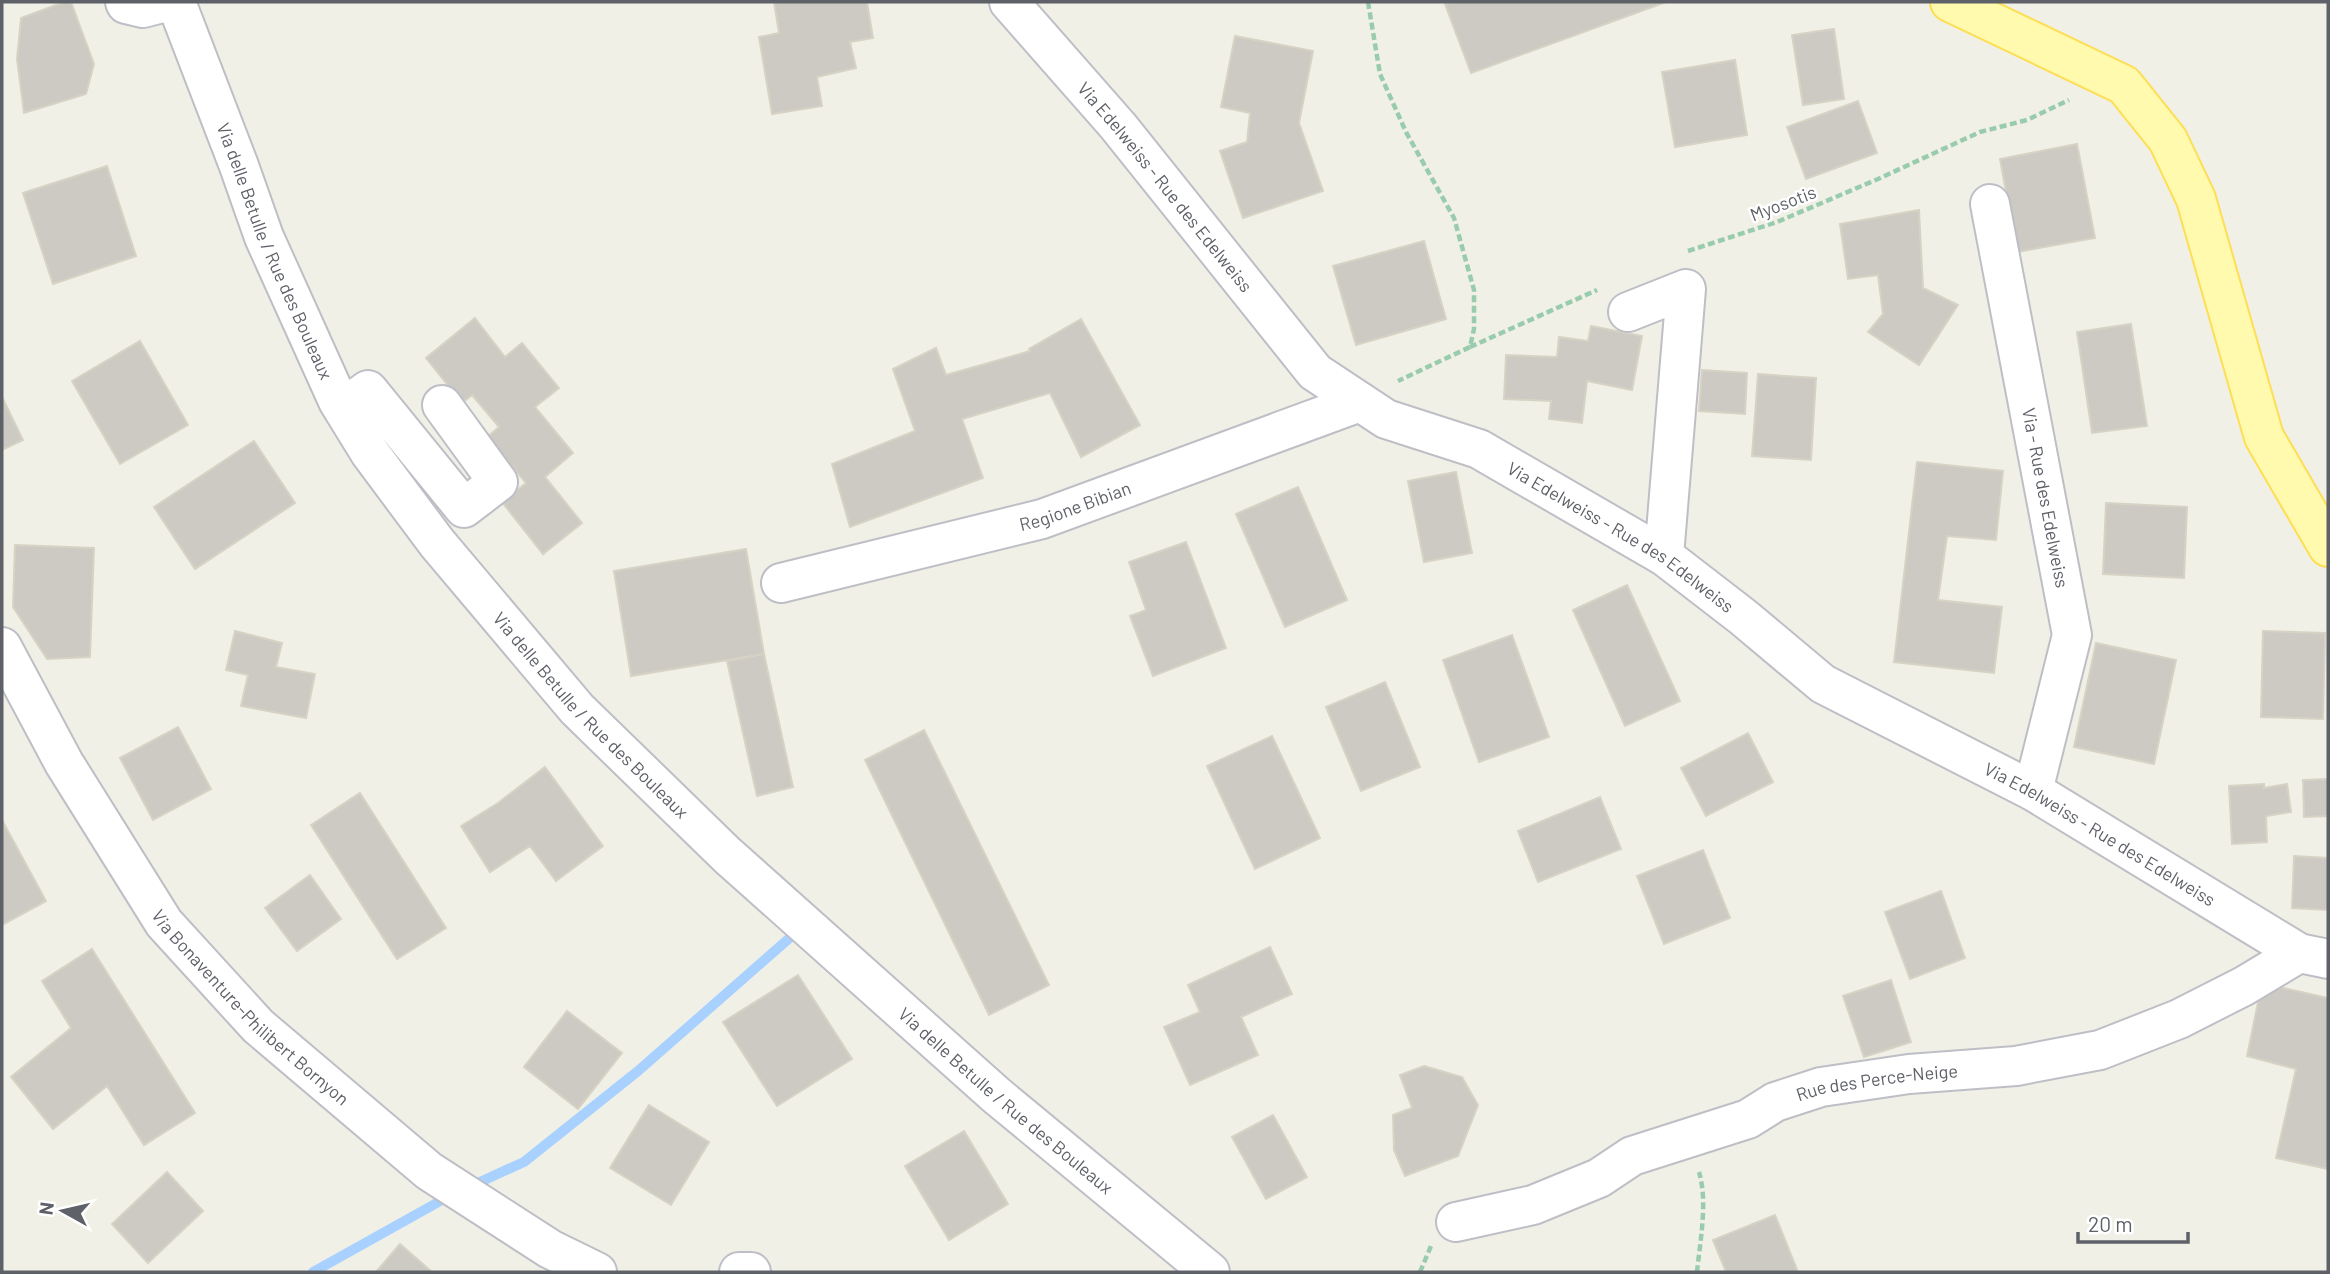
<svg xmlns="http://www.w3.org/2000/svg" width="2330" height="1274" viewBox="0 0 2330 1274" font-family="Barlow,sans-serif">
  <rect width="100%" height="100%" fill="#f1f0e6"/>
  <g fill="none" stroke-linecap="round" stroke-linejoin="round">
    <path stroke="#a8d1ff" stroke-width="10" d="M 469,1187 L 524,1162 L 638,1071 L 793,935
      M 313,1272 L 451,1195"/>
  </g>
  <path fill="#cccac3" stroke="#d7d3c4" stroke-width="2" d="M 64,2 L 71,2 L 94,64 L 86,94 L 24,113 L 17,59 L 21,18 Z
    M 774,2 L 867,2 L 873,38 L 850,42 L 856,68 L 817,77 L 822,106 L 772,114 L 759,37 L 779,33 Z
    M 1451,2 L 1666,2 L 1471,73 L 1445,4 Z
    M 1834,29 L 1844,99 L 1803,105 L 1792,35 Z
    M 1235,36 L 1313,51 L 1299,123 L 1323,191 L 1243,218 L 1220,151 L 1247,142 L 1250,113 L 1221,107 Z
    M 1735,60 L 1747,135 L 1675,147 L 1662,72 Z
    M 1858,101 L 1877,153 L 1806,179 L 1787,127 Z
    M 2077,144 L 2095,238 L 2017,252 L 2000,159 Z
    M 107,166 L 136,256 L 53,284 L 23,193 Z
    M 1919,210 L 1923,288 L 1958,305 L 1919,365 L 1868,332 L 1883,314 L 1878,275 L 1848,279 L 1840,224 Z
    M 1424,241 L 1446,319 L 1356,345 L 1333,266 Z
    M 475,318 L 505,357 L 522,343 L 559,388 L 535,407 L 573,453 L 545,477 L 582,523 L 543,554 L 502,502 L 526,483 L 487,437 L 499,427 L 472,395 L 462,403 L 426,358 Z
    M 1081,319 L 1140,425 L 1081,457 L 1050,393 L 962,419 L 983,478 L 850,527 L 832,464 L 915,431 L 893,369 L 936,348 L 946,375 L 1030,351 L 1029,349 Z
    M 2131,324 L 2147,426 L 2092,433 L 2077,332 Z
    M 1591,326 L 1642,336 L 1632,390 L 1587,381 L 1582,423 L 1549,419 L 1551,401 L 1504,399 L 1506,355 L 1557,357 L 1559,337 L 1588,341 Z
    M 140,341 L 188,425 L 120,464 L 72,381 Z
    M 1702,370 L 1747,373 L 1745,414 L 1699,411 Z
    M 1758,374 L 1816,378 L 1811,460 L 1752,456 Z
    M 2,397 L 23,440 L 2,450 Z
    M 254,441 L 295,503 L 195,569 L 154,507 Z
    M 1917,462 L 2003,471 L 1996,540 L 1947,536 L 1938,600 L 2002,607 L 1994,673 L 1894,662 Z
    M 1456,472 L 1472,553 L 1424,562 L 1408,481 Z
    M 1298,487 L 1347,600 L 1285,627 L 1236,514 Z
    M 2106,503 L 2187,507 L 2184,578 L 2103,574 Z
    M 1186,542 L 1226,648 L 1153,676 L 1130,616 L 1146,610 L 1129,562 Z
    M 15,545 L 94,548 L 90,657 L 47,659 L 13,607 Z
    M 746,549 L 764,654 L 631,676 L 614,571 Z
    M 1627,585 L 1680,701 L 1625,726 L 1573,610 Z
    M 235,631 L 282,643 L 276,667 L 315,674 L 306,718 L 241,706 L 248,675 L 226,670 Z
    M 2263,631 L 2325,633 L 2323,719 L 2261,717 Z
    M 1512,635 L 1549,737 L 1479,762 L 1443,660 Z
    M 2096,643 L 2176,660 L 2154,764 L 2074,747 Z
    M 764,654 L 793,787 L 757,796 L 727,661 Z
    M 1385,682 L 1420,767 L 1361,791 L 1326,707 Z
    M 178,727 L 211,789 L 153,820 L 120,758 Z
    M 924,730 L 1049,985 L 989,1015 L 865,760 Z
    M 1748,733 L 1773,782 L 1706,816 L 1681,768 Z
    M 1272,736 L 1320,838 L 1255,869 L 1207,766 Z
    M 545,767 L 603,846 L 556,881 L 530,846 L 490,872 L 461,826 L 498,803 Z
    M 2328,779 L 2328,816 L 2304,817 L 2303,780 Z
    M 2264,784 L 2264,788 L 2287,784 L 2291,812 L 2266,816 L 2267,842 L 2232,844 L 2229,786 Z
    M 360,793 L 446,928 L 397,959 L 311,825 Z
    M 1600,797 L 1621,849 L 1538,882 L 1518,831 Z
    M 2,820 L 46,901 L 2,925 Z
    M 1703,850 L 1730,918 L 1664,944 L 1637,876 Z
    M 2294,856 L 2328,858 L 2328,910 L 2292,908 Z
    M 310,875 L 341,919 L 297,951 L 265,908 Z
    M 1941,891 L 1965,958 L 1910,979 L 1885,912 Z
    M 1270,947 L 1292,994 L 1241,1017 L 1258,1055 L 1190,1085 L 1164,1027 L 1200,1012 L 1188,985 Z
    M 92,949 L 195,1113 L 144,1145 L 107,1086 L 53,1129 L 11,1077 L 71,1028 L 42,981 Z
    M 798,975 L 852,1059 L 777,1106 L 723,1022 Z
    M 1891,980 L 1911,1042 L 1864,1057 L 1843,996 Z
    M 2262,983 L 2328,998 L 2328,1169 L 2276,1158 L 2296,1069 L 2247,1056 Z
    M 567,1011 L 622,1053 L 578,1109 L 524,1067 Z
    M 1424,1066 L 1462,1077 L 1478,1105 L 1458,1156 L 1405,1176 L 1394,1150 L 1393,1115 L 1412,1108 L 1400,1075 Z
    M 649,1105 L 709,1142 L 671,1205 L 610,1168 Z
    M 1273,1115 L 1307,1177 L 1266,1199 L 1232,1137 Z
    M 964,1131 L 1008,1204 L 949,1240 L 905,1166 Z
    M 167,1172 L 203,1211 L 148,1263 L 112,1224 Z
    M 1775,1215 L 1798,1272 L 1726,1272 L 1713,1240 Z
    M 400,1244 L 432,1272 L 376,1272 Z"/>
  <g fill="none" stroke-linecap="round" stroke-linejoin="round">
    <g stroke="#bebfc6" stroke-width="42">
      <g id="minor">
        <path d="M 125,2 L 126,4 L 143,8 L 166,2"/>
        <path id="s1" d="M 176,2 L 239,166 L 264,237 L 338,401 L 370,453 L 437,543 L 577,709 L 727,855 L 996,1095 L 1210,1272"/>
        <path id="s2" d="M 1009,2 L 1118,126 L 1315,372 L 1386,419 L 1479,449 L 1664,556 L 1743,617 L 1823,684 L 2033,791 L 2299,953 L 2328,959"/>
        <path id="s3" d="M 1990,204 L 2072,635 L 2033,791"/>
        <path d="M 1628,312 L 1686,289 L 1664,556"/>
        <path d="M 343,408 L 368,390 L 464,508 L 498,482 L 442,405"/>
        <path id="s4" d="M 781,583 L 1042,519 L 1360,402"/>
        <path id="s5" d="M 2,647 L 64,763 L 164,923 L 258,1026 L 429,1171 L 550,1249 L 597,1272"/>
        <path id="s6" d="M 1456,1222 L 1533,1205 L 1599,1178 L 1632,1156 L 1748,1119 L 1775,1102 L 1821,1087 L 1909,1074 L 2016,1066 L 2100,1050 L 2179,1019 L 2244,986 L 2299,953"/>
        <path d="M 739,1272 L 751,1272"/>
      </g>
    </g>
    <g stroke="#fdde54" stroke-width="42">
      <path id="major" d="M 1950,2 L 2124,85 L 2168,140 L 2196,199 L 2264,437 L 2328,547"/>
    </g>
    <path stroke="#99ccad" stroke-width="4.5" stroke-dasharray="7 3.5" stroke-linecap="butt" d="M 1368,2 L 1380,74 L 1406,132 L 1454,218 L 1474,290 L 1474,329 L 1470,347 L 1398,381
      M 1688,251 L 1777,222 L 1878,179 L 1980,132 L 2027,120 L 2069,100
      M 1470,347 L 1597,290
      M 1420,1272 L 1431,1246
      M 1697,1272 C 1700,1242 1708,1201 1699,1172"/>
    <use href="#minor" stroke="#fff" stroke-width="38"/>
    <use href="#major" stroke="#fffaad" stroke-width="38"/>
  </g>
  <g text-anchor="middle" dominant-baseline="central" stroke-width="5" stroke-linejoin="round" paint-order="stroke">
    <g font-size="18" fill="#5e6168" stroke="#fff">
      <text stroke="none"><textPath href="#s2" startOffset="242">Via Edelweiss - Rue des Edelweiss</textPath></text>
      <text transform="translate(1783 203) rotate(-21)">Myosotis</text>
      <text stroke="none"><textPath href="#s1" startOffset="268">Via delle Betulle / Rue des Bouleaux</textPath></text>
      <text stroke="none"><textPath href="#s3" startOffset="299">Via - Rue des Edelweiss</textPath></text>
      <text stroke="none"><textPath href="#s4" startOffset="304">Regione Bibian</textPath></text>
      <text stroke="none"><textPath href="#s2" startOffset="830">Via Edelweiss - Rue des Edelweiss</textPath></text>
      <text stroke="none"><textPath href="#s1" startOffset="835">Via delle Betulle / Rue des Bouleaux</textPath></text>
      <text stroke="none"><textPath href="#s2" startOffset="1396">Via Edelweiss - Rue des Edelweiss</textPath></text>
      <text stroke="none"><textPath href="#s5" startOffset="441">Via Bonaventure-Philibert Bornyon</textPath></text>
      <text stroke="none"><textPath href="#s6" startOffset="448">Rue des Perce-Neige</textPath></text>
      <text stroke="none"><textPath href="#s1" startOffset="1402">Via delle Betulle / Rue des Bouleaux</textPath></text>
    </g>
  </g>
  <rect width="2330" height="1274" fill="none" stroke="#5e6168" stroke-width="7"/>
  <g transform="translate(63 1211) rotate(278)" stroke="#ffffff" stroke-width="5" paint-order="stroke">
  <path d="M0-5L12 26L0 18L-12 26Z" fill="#5e6168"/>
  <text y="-10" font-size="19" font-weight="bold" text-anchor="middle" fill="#5e6168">N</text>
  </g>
  <path d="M2078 1232v10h110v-10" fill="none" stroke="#5e6168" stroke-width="3.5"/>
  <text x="2088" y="1232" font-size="21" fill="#5e6168" stroke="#ffffff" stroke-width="5" paint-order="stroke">20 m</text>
</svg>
